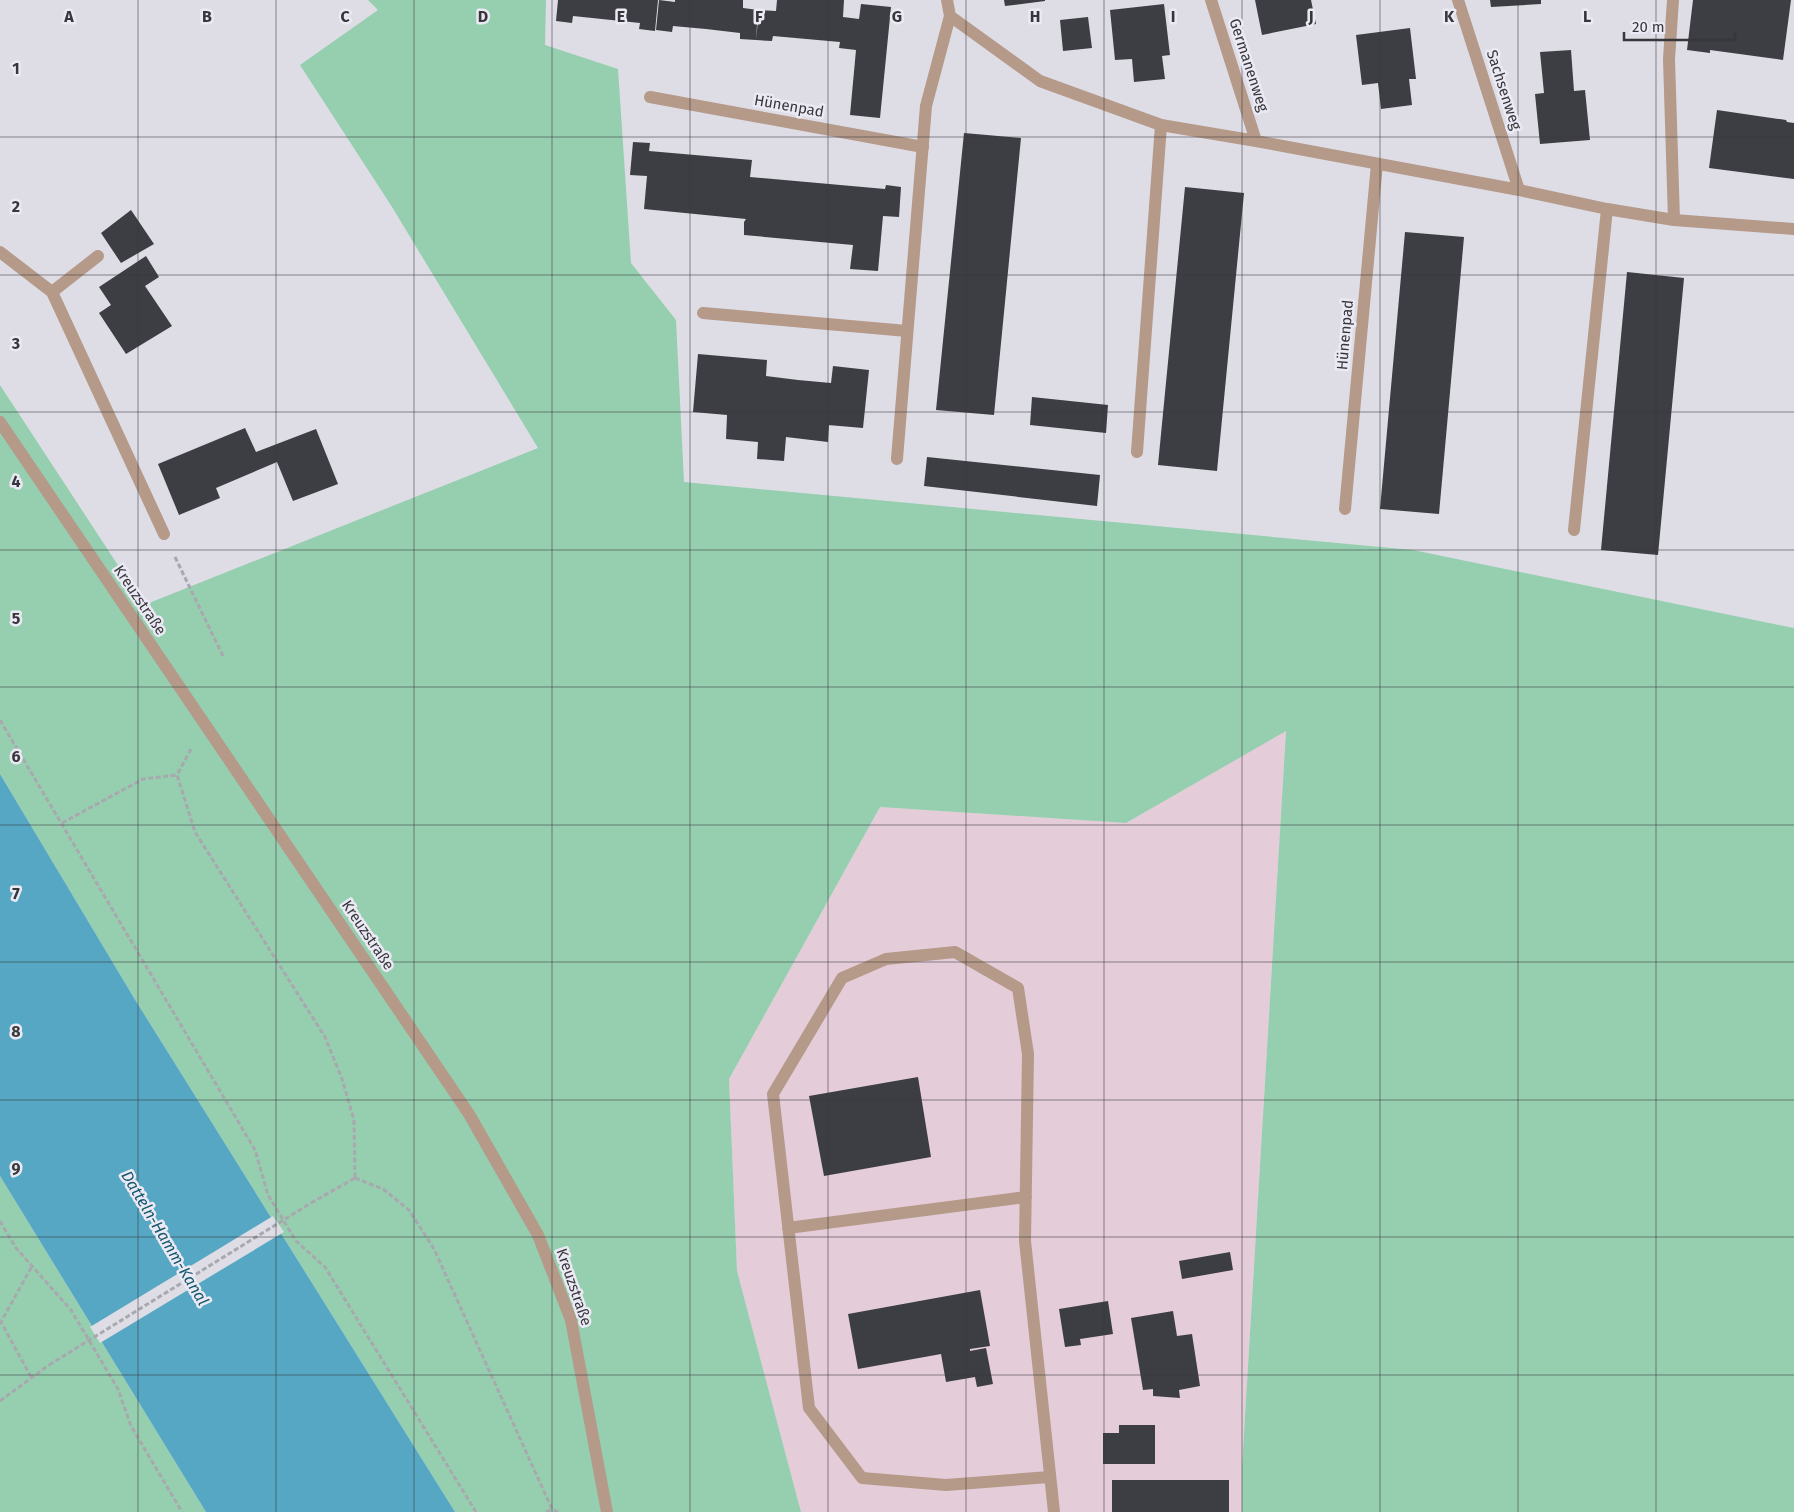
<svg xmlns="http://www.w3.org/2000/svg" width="1794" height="1512" viewBox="0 0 1794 1512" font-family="'Fira Sans',sans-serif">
  <rect width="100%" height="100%" fill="#dedde6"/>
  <path fill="#e4cdd9" d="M 1286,730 L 1242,1467 L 1242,1512 L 801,1512 L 737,1271 L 729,1079 L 880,807 L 1126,823 Z"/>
  <path fill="#96cfaf" d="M 368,0 L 546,0 L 545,45 L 618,69 L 631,263 L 676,320 L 684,482 L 1413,550 L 1794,628 L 1794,1512 L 1242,1512 L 1242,1467 L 1286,731 L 1126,823 L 880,807 L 729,1079 L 737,1271 L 801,1512 L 455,1512 L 134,998 L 0,774 L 0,385 L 144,605 L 538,448 L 392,207 L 300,65 L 378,10 Z
    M 0,1176 L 206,1512 L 0,1512 Z"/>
  <path fill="#55a7c3" d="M 0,774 L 134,998 L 455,1512 L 206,1512 L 0,1176 Z"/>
  <path fill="#dedde6" d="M 273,1216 L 284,1232 L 100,1343 L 90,1327 Z"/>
  <path fill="#3d3d44" d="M 558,0 L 658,0 L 655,31 L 639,29 L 640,23 L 573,16 L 572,23 L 556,21 Z
    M 659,0 L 675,2 L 675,0 L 743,0 L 743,8 L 758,10 L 756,40 L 740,39 L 740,33 L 706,29 L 673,26 L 672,32 L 656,30 Z
    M 777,0 L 844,0 L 843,17 L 859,19 L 861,4 L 891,7 L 880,118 L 850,115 L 856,50 L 839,48 L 840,42 L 773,36 L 772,41 L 756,40 L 759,10 L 776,11 Z
    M 1004,0 L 1045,0 L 1045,1 L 1005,6 Z
    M 1255,0 L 1311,0 L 1316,24 L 1262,35 Z
    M 1490,0 L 1541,0 L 1541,4 L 1491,7 Z
    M 1693,0 L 1791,0 L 1783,60 L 1710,50 L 1710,53 L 1687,50 Z
    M 1164,4 L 1170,55 L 1162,56 L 1165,79 L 1134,82 L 1132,59 L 1115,60 L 1110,10 Z
    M 1088,17 L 1092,48 L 1063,51 L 1060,20 Z
    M 1410,28 L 1416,79 L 1409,79 L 1412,105 L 1381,109 L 1378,83 L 1362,85 L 1356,35 Z
    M 1571,50 L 1574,91 L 1585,90 L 1590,140 L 1540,144 L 1535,94 L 1544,93 L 1540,52 Z
    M 1717,110 L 1786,120 L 1787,122 L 1794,123 L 1794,179 L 1709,168 Z
    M 964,133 L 1021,138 L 994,415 L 936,410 Z
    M 633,142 L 650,143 L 649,151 L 752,160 L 750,177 L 885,189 L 886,185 L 901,187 L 899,217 L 883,216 L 878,271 L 850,269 L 853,245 L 744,235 L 744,222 L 746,219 L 644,209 L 647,176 L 630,175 Z
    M 1185,187 L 1244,193 L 1217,471 L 1158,465 Z
    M 131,210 L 154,244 L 121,263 L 101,233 Z
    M 1405,232 L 1464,237 L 1439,514 L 1380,509 Z
    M 146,256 L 159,277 L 145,286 L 172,326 L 126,354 L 99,313 L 111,305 L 99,287 Z
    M 1627,272 L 1684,278 L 1658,555 L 1601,550 Z
    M 698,354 L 767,360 L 766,376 L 798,380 L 831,383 L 833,366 L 869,370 L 863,428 L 828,425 L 829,425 L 828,442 L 786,437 L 784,461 L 757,459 L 758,442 L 726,439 L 727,415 L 693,412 Z
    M 1032,397 L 1108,405 L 1106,433 L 1030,425 Z
    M 245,428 L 256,452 L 316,429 L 338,484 L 293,501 L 277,462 L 216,488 L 220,498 L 179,515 L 158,464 Z
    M 927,457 L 1100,475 L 1097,506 L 924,486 Z
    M 918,1077 L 931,1157 L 824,1176 L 809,1096 Z
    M 1230,1252 L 1233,1270 L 1182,1279 L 1179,1261 Z
    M 980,1290 L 990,1346 L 970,1349 L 970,1351 L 986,1348 L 993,1384 L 977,1387 L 975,1377 L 946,1382 L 941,1354 L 858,1369 L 848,1314 Z
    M 1108,1301 L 1113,1334 L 1080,1339 L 1081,1345 L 1065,1347 L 1059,1309 Z
    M 1173,1311 L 1177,1336 L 1192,1334 L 1200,1386 L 1179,1390 L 1180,1398 L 1153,1396 L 1153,1389 L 1143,1390 L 1131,1318 Z
    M 1119,1425 L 1155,1425 L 1155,1464 L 1103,1464 L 1103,1433 L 1119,1433 Z
    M 1112,1480 L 1229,1480 L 1229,1512 L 1112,1512 Z"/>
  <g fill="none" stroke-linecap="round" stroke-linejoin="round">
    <path stroke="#a8a8af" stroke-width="3" stroke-dasharray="5 2.5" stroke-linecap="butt" d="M 175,557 L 223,656
      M 0,720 L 255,1150 L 268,1195 L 296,1241 L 325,1267 L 476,1512
      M 191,749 L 177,775 L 195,832 L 325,1037 L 342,1079 L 354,1120 L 355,1178
      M 62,823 L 143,779 L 177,775
      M 355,1178 L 383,1189 L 409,1210 L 434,1249 L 552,1509 L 558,1512
      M 311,1203 L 355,1178
      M 0,1221 L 16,1248 L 71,1310 L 118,1389 L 131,1426 L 182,1512
      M 31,1377 L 1,1322 L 32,1266
      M 0,1401 L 49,1365
      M 546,1512 L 552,1509"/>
    <path stroke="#b59989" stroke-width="12" d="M 1673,0 L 1669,59 L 1674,220
      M 650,97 L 923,147
      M 0,252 L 52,292 L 164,534
      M 52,292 L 98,256
      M 703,313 L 907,331
      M 1137,452 L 1161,125
      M 1345,509 L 1377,164
      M 1574,530 L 1607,209
      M 788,1228 L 1026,1197
      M 1049,1477 L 946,1485 L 862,1478 L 809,1408 L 773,1094 L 842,978 L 886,959 L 955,952 L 1018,988 L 1028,1054 L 1025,1241 L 1054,1512"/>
    <path stroke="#b59989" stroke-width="12" d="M 947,0 L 950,16 L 1040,81 L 1161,125 L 1256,141 L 1519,190 L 1607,209 L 1674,220 L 1794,229
      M 1211,0 L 1256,141
      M 1458,0 L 1519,190
      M 897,459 L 926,106 L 950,16"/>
    <path stroke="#b59989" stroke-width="12" d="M 0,422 L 469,1114 L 538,1235 L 571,1320 L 607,1512"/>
    <path stroke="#a8a8af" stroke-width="3" stroke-dasharray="5 2.5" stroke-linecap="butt" d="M 49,1365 L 311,1203"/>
  </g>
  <path fill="none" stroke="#37373b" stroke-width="1" stroke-opacity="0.55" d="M 138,0 L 138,1512M 276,0 L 276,1512M 414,0 L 414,1512M 552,0 L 552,1512M 690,0 L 690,1512M 828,0 L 828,1512M 966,0 L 966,1512M 1104,0 L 1104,1512M 1242,0 L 1242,1512M 1380,0 L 1380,1512M 1518,0 L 1518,1512M 1656,0 L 1656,1512M 0,137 L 1794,137M 0,275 L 1794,275M 0,412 L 1794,412M 0,550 L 1794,550M 0,687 L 1794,687M 0,825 L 1794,825M 0,962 L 1794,962M 0,1100 L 1794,1100M 0,1237 L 1794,1237M 0,1375 L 1794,1375"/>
  <g text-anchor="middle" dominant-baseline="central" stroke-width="5" stroke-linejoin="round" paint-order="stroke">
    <g font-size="15" fill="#37373b" stroke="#ebeaf4">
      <text transform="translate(1249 65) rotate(72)">Germanenweg</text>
      <text transform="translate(1504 90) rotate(72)">Sachsenweg</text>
      <text transform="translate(789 106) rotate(10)">Hünenpad</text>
      <text transform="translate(1345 335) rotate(-85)">Hünenpad</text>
      <text transform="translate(140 600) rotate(56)">Kreuzstraße</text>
      <text transform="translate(368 935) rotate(56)">Kreuzstraße</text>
      <text transform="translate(574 1287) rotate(71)">Kreuzstraße</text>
    </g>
    <g font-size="16" font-style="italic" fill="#14576c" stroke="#ebeaf4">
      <text transform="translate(165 1238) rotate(59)">Datteln-Hamm-Kanal</text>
    </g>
  </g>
  <g font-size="16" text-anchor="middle" font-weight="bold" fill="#37373b" stroke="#ebeaf4" stroke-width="5" stroke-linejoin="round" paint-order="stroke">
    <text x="69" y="22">A</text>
    <text x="207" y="22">B</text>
    <text x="345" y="22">C</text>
    <text x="483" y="22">D</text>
    <text x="621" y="22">E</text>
    <text x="759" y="22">F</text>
    <text x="897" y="22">G</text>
    <text x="1035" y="22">H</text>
    <text x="1173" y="22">I</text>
    <text x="1311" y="22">J</text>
    <text x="1449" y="22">K</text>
    <text x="1587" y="22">L</text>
    <text x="16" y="74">1</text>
    <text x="16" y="212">2</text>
    <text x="16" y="349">3</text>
    <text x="16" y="487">4</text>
    <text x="16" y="624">5</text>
    <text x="16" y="762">6</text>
    <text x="16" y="899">7</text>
    <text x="16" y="1037">8</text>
    <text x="16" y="1174">9</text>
  </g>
  <path d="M1624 32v8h111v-8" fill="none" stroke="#37373b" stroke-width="2.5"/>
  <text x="1632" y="32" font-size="15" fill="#37373b" stroke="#ebeaf4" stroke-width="4" paint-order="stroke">20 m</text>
</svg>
